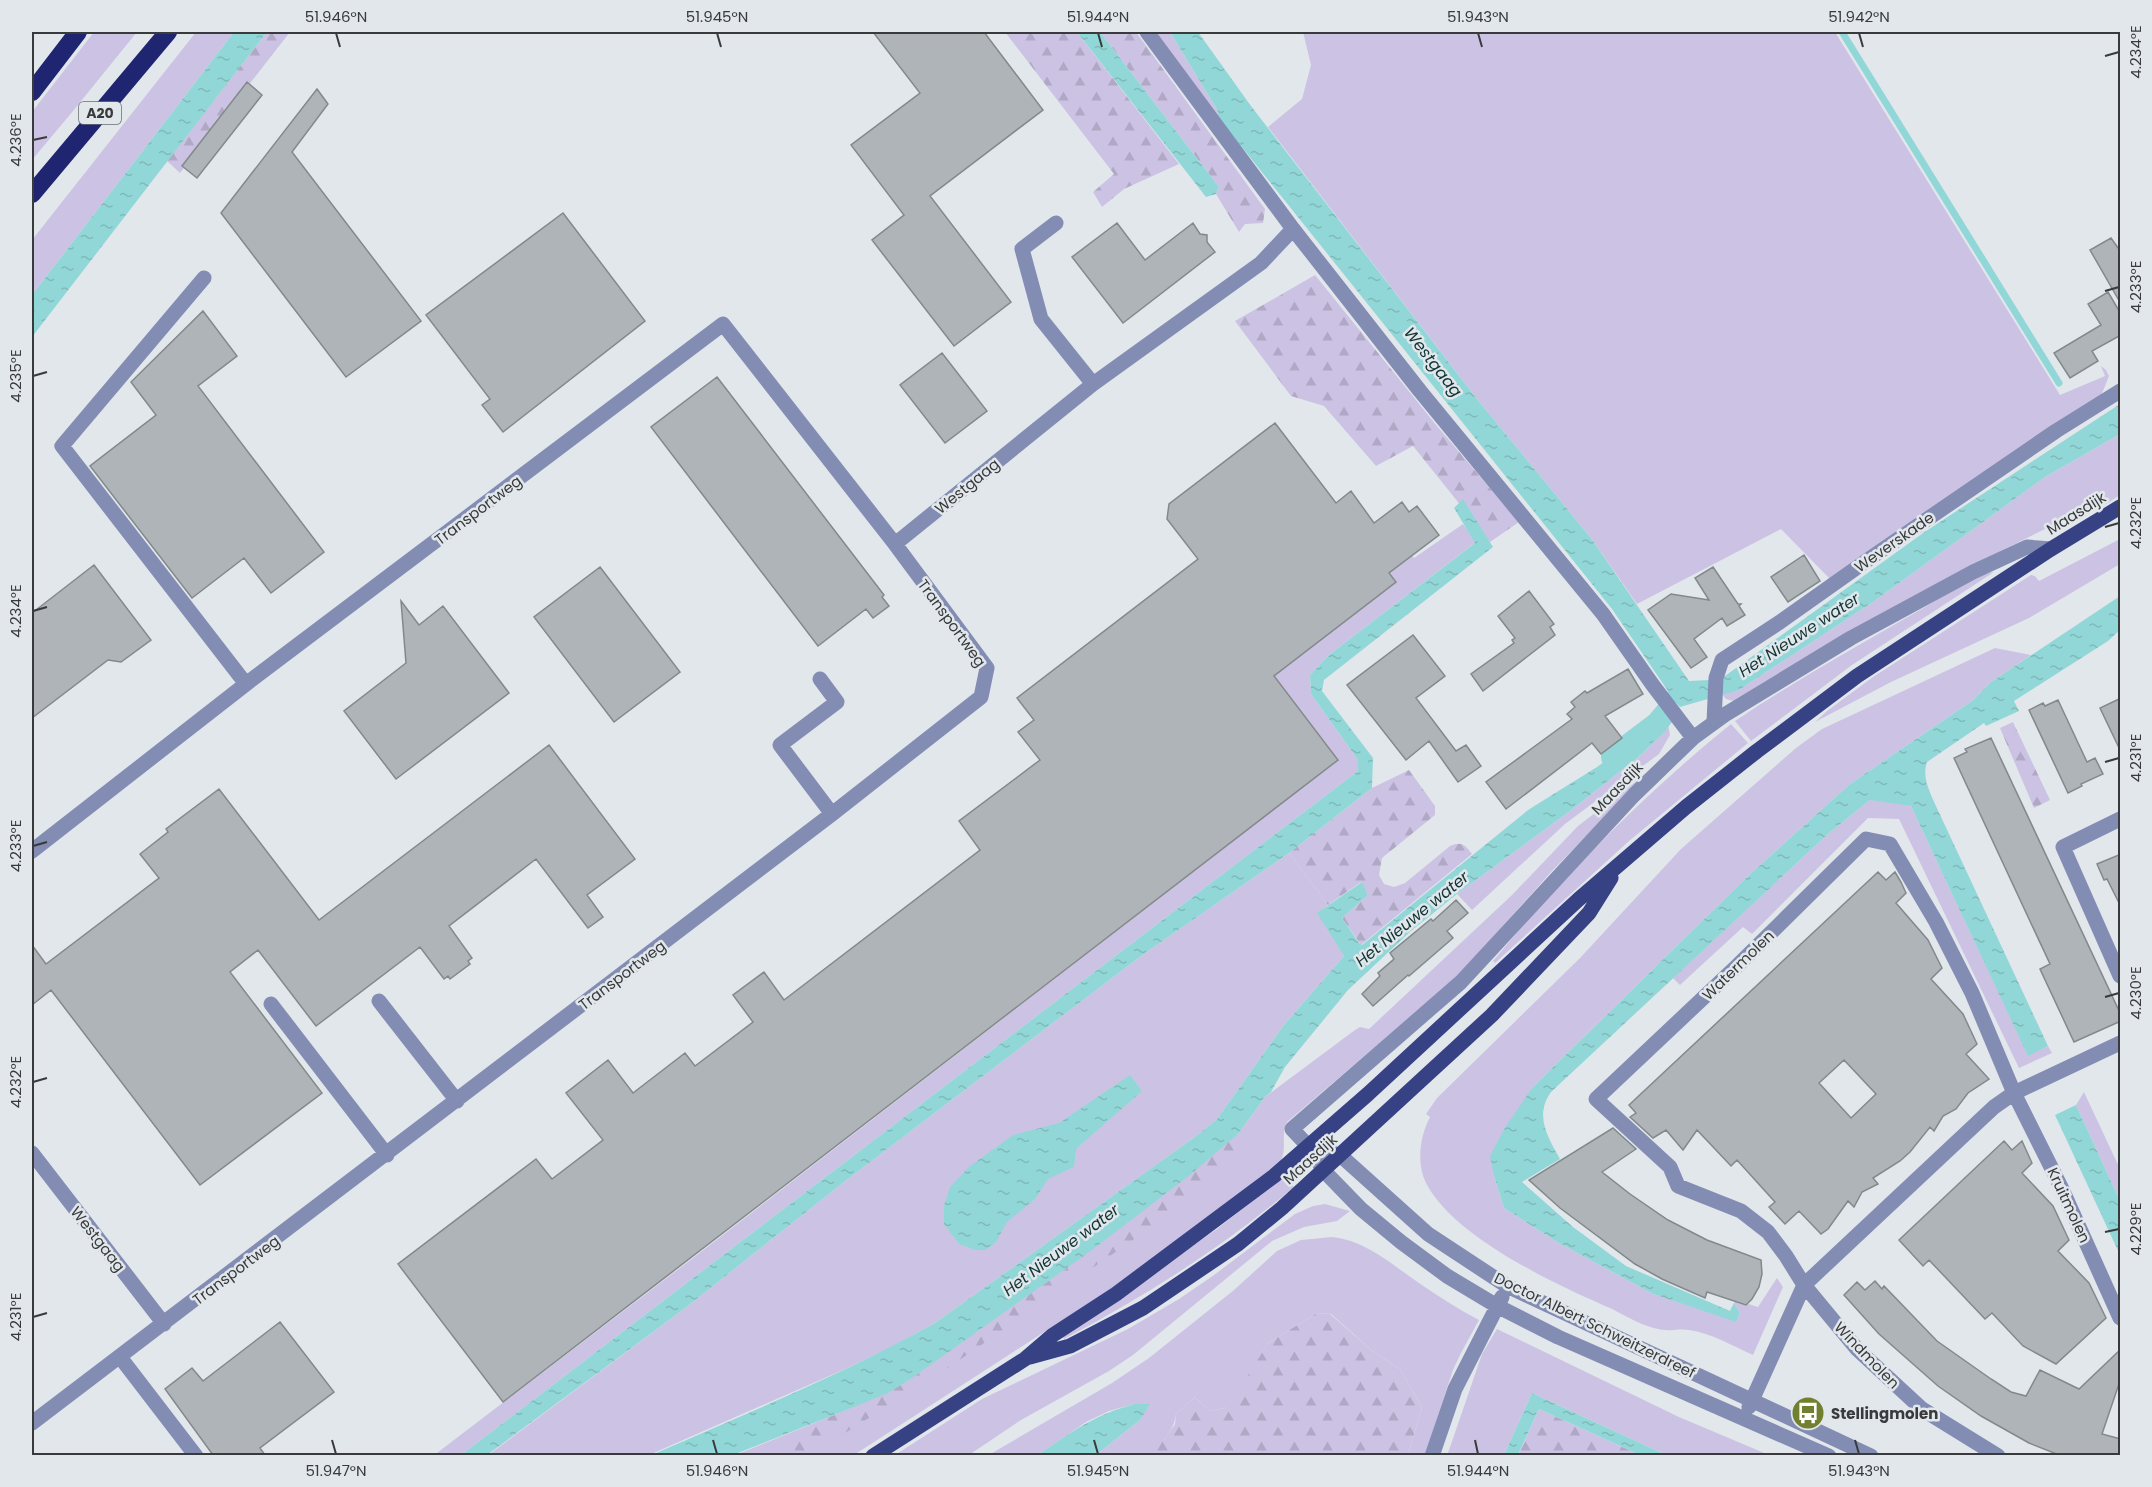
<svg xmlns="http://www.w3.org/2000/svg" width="2152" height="1487" viewBox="0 0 2152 1487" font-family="Poppins,sans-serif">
  <defs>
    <pattern id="forest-firs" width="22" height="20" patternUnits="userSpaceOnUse" patternTransform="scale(1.5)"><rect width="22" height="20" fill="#ccc3e4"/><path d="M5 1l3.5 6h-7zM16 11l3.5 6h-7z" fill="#b0a8c4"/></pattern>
    <pattern id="water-ripples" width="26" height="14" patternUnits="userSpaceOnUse" patternTransform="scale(1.5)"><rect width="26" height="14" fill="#92d7d7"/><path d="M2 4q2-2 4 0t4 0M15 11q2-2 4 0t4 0" fill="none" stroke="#7fb9b9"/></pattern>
  </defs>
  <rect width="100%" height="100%" fill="#e2e7ec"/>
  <path fill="#ccc3e4" d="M 94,32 L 137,32 L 73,111 L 32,160 L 32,112 Z
    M 196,32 L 234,32 L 32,295 L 32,240 Z
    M 1152,32 L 1170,32 L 1218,111 L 1217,116 Z
    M 1303,32 L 1835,32 L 2060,395 L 2105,376 L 2101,366 L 2106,370 L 2109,376 L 2101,396 L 1831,580 L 1781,529 L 1637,604 L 1591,538 L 1477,399 L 1268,127 L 1302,99 L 1311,65 Z
    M 2120,434 L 2120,495 L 2106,504 L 2067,518 L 1955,574 L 1734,701 L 1726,699 L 1722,694 L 1739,690 L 1873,602 L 2045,477 Z
    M 1463,524 L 1476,542 L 1329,655 L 1310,675 L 1311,694 L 1358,760 L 1358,771 L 461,1455 L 433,1456 L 693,1258 L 1338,760 L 1270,671 L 1283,668 L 1396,582 L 1377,556 L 1400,540 L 1414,558 Z
    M 2120,539 L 2120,564 L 2029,618 L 1891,682 L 1815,722 L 1827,711 L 1873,677 L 2031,575 L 2035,576 L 2039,581 Z
    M 1994,572 L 1852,665 L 1751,741 L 1735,721 C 1796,680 1861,644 1925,607 C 1944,596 1972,575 1994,572 Z
    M 1995,648 L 2031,655 L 1991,682 L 1972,701 L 1850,784 L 1746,878 L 1532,1088 L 1494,1176 L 1504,1208 L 1557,1242 L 1653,1294 L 1736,1321 L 1740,1313 L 1734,1303 L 1736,1300 L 1758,1307 L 1777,1278 L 1783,1287 L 1753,1355 C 1733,1346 1711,1333 1689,1330 C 1679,1328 1668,1332 1658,1329 C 1642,1326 1626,1316 1612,1309 C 1557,1285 1454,1238 1426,1183 C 1416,1163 1420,1136 1430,1117 L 1426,1114 L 1437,1098 L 1580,958 L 1681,849 L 1796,748 L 1822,729 Z
    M 1668,723 L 1670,735 L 1659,754 L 1565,824 L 1472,910 L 1457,894 L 1570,811 L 1636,759 L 1665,732 Z
    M 1731,724 L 1748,743 L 1629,841 L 1495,963 L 1493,961 C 1509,943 1524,923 1541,905 C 1598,842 1665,777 1731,724 Z
    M 1651,770 L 1551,872 L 1456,978 L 1287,1122 C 1280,1135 1288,1149 1280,1162 L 1120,1283 L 854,1455 L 733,1456 L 854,1407 L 1238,1134 L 1265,1097 L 1355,1030 L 1360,1027 L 1369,1029 L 1512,895 L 1578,826 Z
    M 1876,799 L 1911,806 L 2028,1055 L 2048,1046 L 2052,1053 L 2019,1068 L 1899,819 L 1868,818 L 1752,934 L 1743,927 L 1680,985 L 1673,978 L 1828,834 L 1870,800 Z
    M 1289,853 L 1328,905 L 1318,913 L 1344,956 L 1284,1025 L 1217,1119 L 1199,1134 L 935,1323 L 892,1347 L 843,1370 L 649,1455 L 487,1456 L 684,1309 L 844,1182 L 1141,956 Z
    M 2084,1092 L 2120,1169 L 2120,1201 L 2076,1105 Z
    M 1284,1176 L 1294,1187 C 1223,1247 1146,1296 1064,1339 L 1062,1335 L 1217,1229 Z
    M 1325,1204 L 1350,1211 L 1337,1221 L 1304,1227 L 1272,1241 L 1133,1355 L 1109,1371 L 1021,1420 L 969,1455 L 895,1455 L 982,1399 L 1128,1329 L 1179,1299 L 1214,1275 L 1295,1214 L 1313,1206 Z
    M 1332,1237 C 1367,1241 1391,1264 1419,1283 C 1438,1296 1458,1309 1479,1320 L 1461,1353 L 1453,1370 L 1425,1455 L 1408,1455 L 1422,1407 L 1400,1369 L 1370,1349 L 1331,1314 L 1317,1313 L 1268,1343 L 1235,1398 L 1225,1408 L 1210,1411 L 1195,1397 L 1176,1414 C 1174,1431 1161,1447 1145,1455 C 1136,1459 1108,1455 1096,1455 L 1140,1420 L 1143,1414 L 1134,1404 L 1109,1411 L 1086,1422 L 1038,1455 L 987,1456 L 1112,1383 L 1149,1358 L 1234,1290 L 1277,1251 L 1301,1240 Z
    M 1497,1329 L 1679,1417 L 1769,1455 L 1666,1455 L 1532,1393 L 1504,1455 L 1447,1456 L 1482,1354 Z"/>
  <path fill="url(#forest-firs)" d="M 267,32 L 290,32 L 180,173 L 167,161 Z
    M 1005,32 L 1077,32 L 1179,164 L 1124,189 L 1102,207 L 1093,192 L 1114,174 Z
    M 1100,32 L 1136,32 L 1265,209 L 1263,223 L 1245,224 L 1239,232 L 1216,194 L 1219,187 Z
    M 1315,275 L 1437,426 L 1519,522 L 1490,542 L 1413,446 L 1376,466 L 1324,406 L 1291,396 L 1235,321 Z
    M 2013,722 L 2050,800 L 2034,808 L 2000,728 Z
    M 1409,770 L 1435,806 L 1435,815 L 1382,858 L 1379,875 L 1384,884 L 1394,887 L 1405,883 L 1450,846 C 1462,841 1465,845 1472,854 L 1361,945 L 1342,918 L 1368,895 L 1361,882 L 1328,905 L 1289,853 L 1372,788 Z
    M 1238,1134 L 1234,1163 L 1211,1186 L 942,1372 L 829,1443 L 808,1455 L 764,1456 L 817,1422 L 888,1393 L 912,1378 C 1023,1299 1135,1223 1238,1134 Z
    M 1317,1313 L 1330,1314 L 1370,1349 L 1400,1369 L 1422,1407 L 1408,1455 L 1144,1455 L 1165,1439 L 1175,1424 L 1176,1414 L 1195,1397 L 1210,1411 L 1225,1408 L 1234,1398 L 1268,1343 Z
    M 1539,1409 L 1640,1455 L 1518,1456 Z"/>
  <path fill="url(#water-ripples)" d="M 234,32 L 267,32 L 32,337 L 32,295 Z
    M 1077,32 L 1100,32 L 1219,187 L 1216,194 L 1206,197 Z
    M 1170,32 L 1198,32 L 1251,106 L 1477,399 L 1591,538 L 1689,681 L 1709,680 L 1725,676 L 1923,533 L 2120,404 L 2120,434 L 2045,477 L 1873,602 L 1739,690 L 1680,707 L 1676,703 L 1665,716 L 1668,723 L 1665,732 L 1636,759 L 1570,811 L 1457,894 L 1411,931 L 1348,990 L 1285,1067 L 1271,1092 L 1265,1097 L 1238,1134 L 1190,1175 L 1092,1250 L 912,1378 L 888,1393 L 854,1407 L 733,1455 L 649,1456 C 745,1414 844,1374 935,1323 L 1199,1134 L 1217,1119 L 1284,1025 L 1344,956 L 1317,913 L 1362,882 L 1368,895 L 1342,918 L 1359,943 L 1362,945 L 1528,810 L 1597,767 L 1651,727 L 1654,716 L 1668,691 L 1612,609 L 1217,116 L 1218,111 Z
    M 1463,499 L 1493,547 L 1324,680 L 1322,691 L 1373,758 L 1372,788 L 1289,853 L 1141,956 L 844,1182 L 684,1309 L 487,1455 L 461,1455 L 1358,771 L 1358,760 L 1311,694 L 1310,675 L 1329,655 L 1475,543 L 1454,508 Z
    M 2120,596 L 2120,630 L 2108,641 L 2014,701 L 2019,711 L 1986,726 L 1984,723 L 1927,762 C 1922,777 1929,790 1935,804 L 2048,1046 L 2028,1056 L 1911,806 L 1870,800 L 1828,834 L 1551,1092 C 1534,1116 1548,1137 1560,1159 L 1522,1182 L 1573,1227 L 1626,1266 L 1730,1311 L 1734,1303 L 1740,1313 L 1736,1322 L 1653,1294 L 1557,1242 L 1504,1208 L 1494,1176 L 1490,1156 L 1504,1129 L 1532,1088 L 1746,878 L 1850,784 L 1972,701 L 1991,682 Z
    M 1130,1075 L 1142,1091 L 1076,1149 L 1074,1167 L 1048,1179 L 1035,1199 L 1007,1222 L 996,1242 L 986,1250 L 975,1250 L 959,1244 L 944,1224 L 944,1205 L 950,1187 L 970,1166 L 1013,1135 L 1059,1123 Z
    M 2076,1105 L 2120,1201 L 2120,1255 L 2055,1115 Z
    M 1532,1393 L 1666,1455 L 1640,1455 L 1539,1409 L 1518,1455 L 1504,1455 Z
    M 1134,1404 L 1150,1404 L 1140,1420 L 1096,1455 L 1038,1455 C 1071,1432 1094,1415 1134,1404 Z"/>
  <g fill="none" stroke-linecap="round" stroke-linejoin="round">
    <path stroke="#92d7d7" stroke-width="7" d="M 1842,32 L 2059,383"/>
    <path stroke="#92d7d7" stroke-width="22" d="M 1612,757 L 1657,723 L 1667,711"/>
  </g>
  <path fill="#aeb4b7" stroke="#83898b" stroke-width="1.5" fill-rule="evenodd" d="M 873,32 L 984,32 L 1043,110 L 930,196 L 1011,302 L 954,346 L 872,240 L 904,215 L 851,145 L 920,93 Z
    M 247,82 L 262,95 L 197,178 L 182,166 Z
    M 317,89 L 328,104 L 292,152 L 421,321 L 346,377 L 221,213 Z
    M 563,213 L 645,321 L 503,432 L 482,405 L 490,399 L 426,315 Z
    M 1117,223 L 1145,260 L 1193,223 L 1200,234 L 1207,235 L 1207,242 L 1215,252 L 1123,323 L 1072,257 Z
    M 2111,238 L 2121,252 L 2121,304 L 2090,250 Z
    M 2108,292 L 2121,314 L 2121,335 L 2092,351 L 2098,361 L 2070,378 L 2054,353 L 2101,325 L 2088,304 Z
    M 203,311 L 237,356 L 198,386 L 324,552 L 271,593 L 244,558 L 192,598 L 90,466 L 156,415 L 131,382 Z
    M 942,353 L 987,411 L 945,443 L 900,385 Z
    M 717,377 L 884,595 L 882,597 L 889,606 L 873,618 L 866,609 L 818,646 L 651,427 Z
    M 1275,423 L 1336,503 L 1351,491 L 1374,523 L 1402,502 L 1409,512 L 1417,506 L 1439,535 L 1389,573 L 1396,582 L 1274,676 L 1338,760 L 503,1402 L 398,1264 L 536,1159 L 552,1179 L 603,1140 L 566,1093 L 608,1060 L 633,1093 L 685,1053 L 695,1066 L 753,1022 L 733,995 L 764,972 L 784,1000 L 980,850 L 959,821 L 1040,760 L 1018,732 L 1034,720 L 1017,698 L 1198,559 L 1167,519 L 1169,504 Z
    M 1804,555 L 1820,581 L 1788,602 L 1771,577 Z
    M 94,565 L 151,640 L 121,662 L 108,660 L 32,718 L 32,613 Z
    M 600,567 L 680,672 L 614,722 L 534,617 Z
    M 1713,567 L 1738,604 L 1741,604 L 1739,606 L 1745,615 L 1727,626 L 1722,618 L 1694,639 L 1707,657 L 1691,668 L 1648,610 L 1671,594 L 1709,600 L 1695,578 Z
    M 1529,591 L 1554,624 L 1550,627 L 1555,635 L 1483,691 L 1471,674 L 1514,643 L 1512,640 L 1515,638 L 1498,616 Z
    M 401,601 L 419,625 L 443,606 L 509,693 L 396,779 L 344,711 L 406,663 Z
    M 1413,635 L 1445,676 L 1416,698 L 1456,751 L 1466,745 L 1481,766 L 1458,782 L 1429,741 L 1406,760 L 1347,685 Z
    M 1628,669 L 1643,694 L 1605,716 L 1622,738 L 1601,754 L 1592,743 L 1506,809 L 1486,782 L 1572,719 L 1567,714 L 1575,707 L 1571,702 L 1585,691 L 1587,693 Z
    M 2121,698 L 2121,752 L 2100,708 Z
    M 2058,700 L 2087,762 L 2095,758 L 2103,774 L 2081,784 L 2082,786 L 2068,793 L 2029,710 L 2043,703 L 2045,706 Z
    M 1991,738 L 2121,1015 L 2121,1021 L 2074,1042 L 2040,969 L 2050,964 L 1954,758 L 1967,752 L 1965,749 Z
    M 549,745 L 635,859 L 587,895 L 603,917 L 588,928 L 536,859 L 449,926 L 472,958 L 468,961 L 470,964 L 450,979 L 448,976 L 444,979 L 420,947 L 316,1026 L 258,950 L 230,972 L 322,1093 L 200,1185 L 51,990 L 32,1005 L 32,945 L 46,964 L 159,878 L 140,854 L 168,832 L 166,829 L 219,789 L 319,920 Z
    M 2121,854 L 2121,907 L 2107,879 L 2104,880 L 2097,864 Z
    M 1878,872 L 1886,880 L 1895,872 L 1901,882 L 1906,893 L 1896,903 L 1928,940 L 1942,968 L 1931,979 L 1963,1014 L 1977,1044 L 1966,1054 L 1989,1079 L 1968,1093 L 1956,1109 L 1943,1116 L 1934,1131 L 1930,1127 L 1910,1152 L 1900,1161 L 1873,1178 L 1878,1184 L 1862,1192 L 1854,1207 L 1848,1201 L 1828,1229 L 1821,1234 L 1799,1211 L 1785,1224 L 1769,1207 L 1775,1202 L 1737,1160 L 1731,1166 L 1697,1130 L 1683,1150 L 1666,1130 L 1653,1138 L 1630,1117 L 1636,1113 L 1629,1105 ZM 1844,1060 L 1876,1094 L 1851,1118 L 1819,1083 Z
    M 1456,900 L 1468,913 L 1447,931 L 1453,938 L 1409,976 L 1408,975 L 1373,1006 L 1362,994 L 1380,976 L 1378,973 L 1394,959 L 1390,953 L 1431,919 L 1433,921 Z
    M 1613,1128 L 1636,1149 L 1602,1172 L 1630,1194 L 1668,1220 L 1707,1240 L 1761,1260 L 1762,1274 L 1759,1287 L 1752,1299 L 1746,1305 L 1707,1292 L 1705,1298 L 1662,1279 L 1635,1264 L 1560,1208 L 1529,1180 Z
    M 2004,1141 L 2012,1150 L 2022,1141 L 2032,1163 L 2022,1173 L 2053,1206 L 2069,1240 L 2058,1251 L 2089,1283 L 2106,1318 L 2056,1364 L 2023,1346 L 1992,1313 L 1985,1319 L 1929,1260 L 1923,1266 L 1899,1240 Z
    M 1875,1281 L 1882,1289 L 1884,1286 L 1937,1341 L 1991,1379 L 2011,1392 L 2026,1396 L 2040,1370 L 2079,1389 L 2121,1349 L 2121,1378 L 2102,1434 L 2121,1439 L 2121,1455 L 2059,1455 L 2029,1443 L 1981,1416 L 1938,1386 L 1879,1334 L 1844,1295 L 1857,1282 L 1865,1290 Z
    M 280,1322 L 334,1392 L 260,1448 L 265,1455 L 213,1455 L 165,1389 L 192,1368 L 203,1381 Z"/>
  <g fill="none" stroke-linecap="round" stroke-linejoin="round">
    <path stroke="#838db3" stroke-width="15" d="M 1147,32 L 1293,229 L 1420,391 L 1603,614 L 1652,684 L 1693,738
      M 1056,223 L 1022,249 L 1041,319 L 1093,384
      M 204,278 L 62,446 L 246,684
      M 895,544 L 1093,384 L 1261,263 L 1293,229
      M 820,679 L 837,702 L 780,745 L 832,814
      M 1714,722 L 1716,678 L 1722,660 L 1780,622 L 1869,559 L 2056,431 L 2120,391
      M 2120,819 L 2063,847 L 2120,976
      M 32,851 L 246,684 L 723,324 L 895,544 L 987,668 L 981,697 L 832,814 L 32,1423
      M 379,1001 L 457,1101
      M 271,1004 L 387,1155
      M 1309,1147 L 1340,1155 L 1428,1234 L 1507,1286 L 1871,1456
      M 32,1153 L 164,1324
      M 120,1357 L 196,1456
      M 1749,1407 L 1804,1285 L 1994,1107 L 2014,1093 L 2120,1043
      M 1432,1456 L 1455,1389 L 1502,1297
      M 1829,1456 L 1558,1337 L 1497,1306 L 1447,1276 L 1401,1242 L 1361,1209 L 1324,1171 L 1309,1147 L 1292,1129 L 1461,982 L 1634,795 L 1693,738 L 1726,714 L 1851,638 L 1973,572 L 2027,547 L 2051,549
      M 1998,1456 L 1922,1409 L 1857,1349 L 1804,1285 L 1786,1256 L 1768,1232 L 1741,1211 L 1678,1186 L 1670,1167 L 1596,1099 L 1736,967 L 1866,839 L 1890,844 L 1936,922 L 1972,993 L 2014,1093 L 2062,1189 L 2120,1318"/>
    <path stroke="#374284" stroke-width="15" d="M 1030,1357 L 1070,1346 L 1143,1308 L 1238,1244 L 1282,1208 L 1492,1015 L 1589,913 L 1611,878
      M 873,1456 L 1025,1359 L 1053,1335 L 1116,1294 L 1274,1176 L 1368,1094 L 1579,899 L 1686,807 L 1757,751 L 1857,676 L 2051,549 L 2120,507"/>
    <path stroke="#1f2571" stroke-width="18" d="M 32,92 L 78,32
      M 32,194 L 168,32"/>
  </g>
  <path fill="none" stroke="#383a3b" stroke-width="2" d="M 336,33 L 340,47M 717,33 L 721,47M 1098,33 L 1102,47M 1478,33 L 1482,47M 1859,33 L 1863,47M 2105,56 L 2119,52M 33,140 L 47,137M 2105,291 L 2119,287M 33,376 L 47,372M 2105,527 L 2119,523M 33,611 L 47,607M 2105,762 L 2119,758M 33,846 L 47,842M 2105,997 L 2119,993M 33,1082 L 47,1078M 2105,1232 L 2119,1229M 33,1317 L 47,1313M 332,1440 L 336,1454M 713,1440 L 717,1454M 1094,1440 L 1098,1454M 1475,1440 L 1478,1454M 1855,1440 L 1859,1454"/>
  <defs>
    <g id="bus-disc" transform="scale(1.725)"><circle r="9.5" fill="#71802e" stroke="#e2e7ec"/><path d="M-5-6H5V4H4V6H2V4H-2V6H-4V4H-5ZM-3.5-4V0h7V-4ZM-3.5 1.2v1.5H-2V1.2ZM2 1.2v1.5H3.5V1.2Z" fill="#fff"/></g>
  </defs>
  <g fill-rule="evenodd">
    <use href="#bus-disc" x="1808" y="1413"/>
  </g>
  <g text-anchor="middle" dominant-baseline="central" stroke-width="5" stroke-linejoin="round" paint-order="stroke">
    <rect fill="#e2e7ec" stroke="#6b6e70" stroke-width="1.5" x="79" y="102" width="42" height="22" rx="4.5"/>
    <g font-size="14" font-weight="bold" fill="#383a3b">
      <text x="100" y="113">A20</text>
    </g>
    <g font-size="15" fill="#383a3b" stroke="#e2e7ec">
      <text transform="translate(967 486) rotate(-39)">Westgaag</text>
      <text transform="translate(478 510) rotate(-37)">Transportweg</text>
      <text transform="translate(2076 513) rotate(-32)">Maasdijk</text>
      <text transform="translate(1894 542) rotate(-35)">Weverskade</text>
      <text transform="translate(952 623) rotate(54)">Transportweg</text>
      <text transform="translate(1617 788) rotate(-46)">Maasdijk</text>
      <text transform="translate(1738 965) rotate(-44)">Watermolen</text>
      <text transform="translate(622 975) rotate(-37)">Transportweg</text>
      <text transform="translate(1310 1159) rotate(-42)">Maasdijk</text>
      <text transform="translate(2069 1205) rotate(65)">Kruitmolen</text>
      <text transform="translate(98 1239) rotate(52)">Westgaag</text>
      <text transform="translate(236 1270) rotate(-37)">Transportweg</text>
      <text transform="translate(1595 1325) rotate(26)">Doctor Albert Schweitzerdreef</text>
      <text transform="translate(1867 1355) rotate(46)">Windmolen</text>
    </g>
    <g font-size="15" font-weight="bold" fill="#383a3b" stroke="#e2e7ec" text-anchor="start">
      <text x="1831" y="1413">Stellingmolen</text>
    </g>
    <g font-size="16" font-style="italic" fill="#113434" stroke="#e2e7ec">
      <text transform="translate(1433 362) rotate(52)">Westgaag</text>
      <text transform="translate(1799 635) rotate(-33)">Het Nieuwe water</text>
      <text transform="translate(1412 919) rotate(-39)">Het Nieuwe water</text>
      <text transform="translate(1061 1250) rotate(-37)">Het Nieuwe water</text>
    </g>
  </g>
  <rect width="2152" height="1487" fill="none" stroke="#e2e7ec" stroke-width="66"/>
  <rect x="33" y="33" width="2086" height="1421" fill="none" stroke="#383a3b" stroke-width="2"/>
  <g font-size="15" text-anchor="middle" fill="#383a3b">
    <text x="336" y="22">51.946°N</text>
    <text x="717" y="22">51.945°N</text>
    <text x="1098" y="22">51.944°N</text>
    <text x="1478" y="22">51.943°N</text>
    <text x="1859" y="22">51.942°N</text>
    <text transform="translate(2136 52) rotate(-90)" y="5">4.234°E</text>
    <text transform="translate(16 140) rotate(-90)" y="5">4.236°E</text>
    <text transform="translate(2136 287) rotate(-90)" y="5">4.233°E</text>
    <text transform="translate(16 376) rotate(-90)" y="5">4.235°E</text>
    <text transform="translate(2136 523) rotate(-90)" y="5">4.232°E</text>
    <text transform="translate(16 611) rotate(-90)" y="5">4.234°E</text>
    <text transform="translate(2136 758) rotate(-90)" y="5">4.231°E</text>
    <text transform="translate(16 846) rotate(-90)" y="5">4.233°E</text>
    <text transform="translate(2136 993) rotate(-90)" y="5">4.230°E</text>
    <text transform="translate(16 1082) rotate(-90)" y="5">4.232°E</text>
    <text transform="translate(2136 1229) rotate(-90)" y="5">4.229°E</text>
    <text transform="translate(16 1317) rotate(-90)" y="5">4.231°E</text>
    <text x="336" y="1476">51.947°N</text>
    <text x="717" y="1476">51.946°N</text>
    <text x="1098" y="1476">51.945°N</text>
    <text x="1478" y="1476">51.944°N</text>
    <text x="1859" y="1476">51.943°N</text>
  </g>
</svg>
